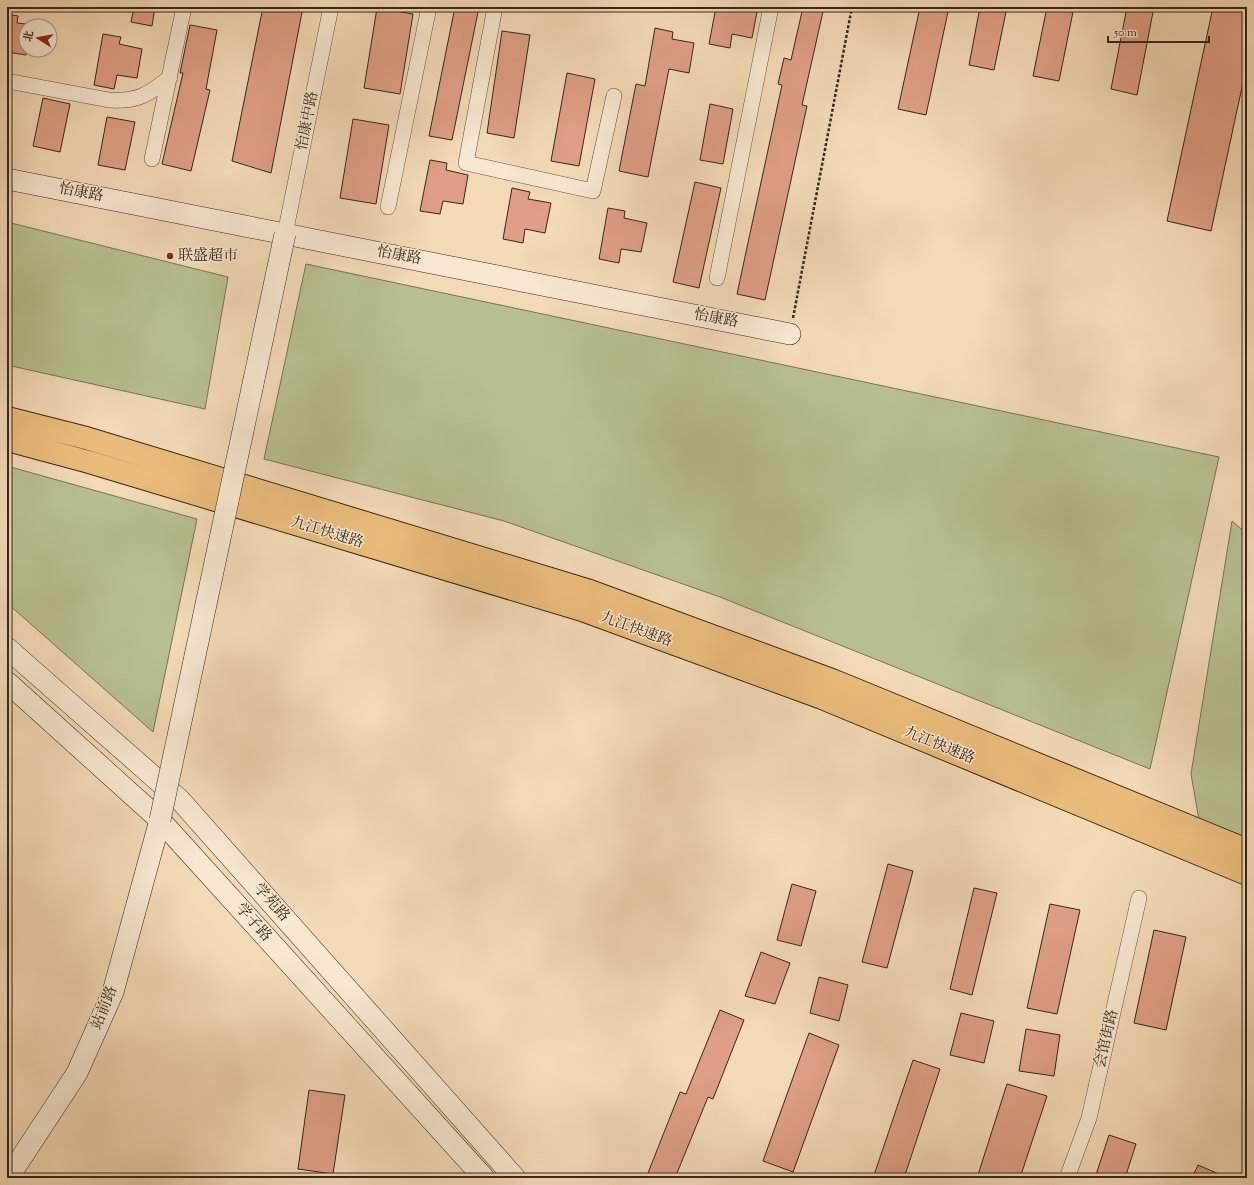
<svg xmlns="http://www.w3.org/2000/svg" width="1254" height="1185" viewBox="0 0 1254 1185" font-family="'Sorts Mill Goudy','Noto Serif SC',serif">
  <rect width="100%" height="100%" fill="#f3d9b6"/>
  <filter id="stains"><feTurbulence type="fractalNoise" baseFrequency=".005" numOctaves="4"/><feColorMatrix values="0 0 0 0 .2 0 0 0 0 .09 0 0 0 0 .02 0 0 0 .5 -.17"/></filter>
  <radialGradient id="worn" r=".72"><stop offset=".6" stop-color="#630" stop-opacity="0"/><stop offset="1" stop-color="#630" stop-opacity=".3"/></radialGradient>
  <path fill="#b8c090" stroke="#767454" d="M 7,222 L 228,277 L 205,409 L 7,365 Z
    M 306,264 L 1219,457 L 1150,769 L 720,597 L 504,521 L 264,459 Z
    M 7,466 L 197,519 L 153,732 L 7,603 Z
    M 1232,521 L 1247,534 L 1247,861 L 1203,843 L 1191,774 Z"/>
  <path fill="#df9e85" stroke="#352818" d="M 134,7 L 155,7 L 152,26 L 131,22 Z
    M 263,7 L 303,7 L 271,173 L 232,161 Z
    M 455,7 L 479,7 L 452,140 L 429,136 Z
    M 716,7 L 758,7 L 752,38 L 732,34 L 730,48 L 709,44 Z
    M 803,7 L 824,7 L 802,105 L 807,106 L 765,300 L 737,294 L 782,85 L 778,84 L 784,58 L 791,60 Z
    M 920,7 L 949,7 L 926,115 L 898,109 Z
    M 980,7 L 1007,7 L 994,70 L 969,65 Z
    M 1047,7 L 1074,7 L 1059,81 L 1033,76 Z
    M 1127,7 L 1154,7 L 1137,95 L 1111,89 Z
    M 1213,7 L 1247,7 L 1247,64 L 1211,231 L 1167,221 Z
    M 377,8 L 413,14 L 400,94 L 364,88 Z
    M 7,14 L 18,16 L 17,23 L 26,24 L 26,55 L 7,52 Z
    M 190,25 L 217,30 L 206,89 L 210,90 L 191,171 L 162,164 L 183,73 L 180,73 Z
    M 655,28 L 673,32 L 672,39 L 694,43 L 689,73 L 669,69 L 648,177 L 619,171 L 636,84 L 645,86 Z
    M 502,31 L 530,35 L 514,138 L 487,133 Z
    M 103,34 L 121,37 L 119,44 L 142,49 L 137,78 L 117,75 L 114,89 L 94,85 Z
    M 567,73 L 595,79 L 579,166 L 551,161 Z
    M 43,98 L 70,104 L 60,152 L 33,146 Z
    M 710,104 L 733,109 L 723,164 L 700,160 Z
    M 107,117 L 135,122 L 125,170 L 98,165 Z
    M 353,119 L 389,125 L 376,204 L 340,198 Z
    M 430,160 L 447,163 L 446,170 L 468,175 L 463,204 L 443,201 L 440,214 L 420,211 Z
    M 695,182 L 721,188 L 699,288 L 673,282 Z
    M 512,188 L 530,192 L 528,199 L 551,203 L 545,233 L 525,229 L 523,243 L 503,239 Z
    M 608,208 L 625,211 L 624,218 L 647,223 L 641,252 L 621,249 L 619,263 L 599,259 Z
    M 888,864 L 913,871 L 887,968 L 862,962 Z
    M 792,884 L 816,891 L 801,946 L 777,940 Z
    M 974,888 L 997,893 L 972,995 L 950,989 Z
    M 1050,904 L 1080,910 L 1057,1014 L 1027,1008 Z
    M 1154,930 L 1186,937 L 1166,1030 L 1134,1023 Z
    M 761,952 L 790,963 L 775,1004 L 745,996 Z
    M 819,977 L 848,985 L 839,1021 L 810,1013 Z
    M 720,1010 L 744,1020 L 713,1099 L 708,1097 L 675,1178 L 646,1178 L 680,1092 L 686,1094 Z
    M 961,1013 L 994,1021 L 984,1063 L 950,1055 Z
    M 1026,1029 L 1060,1035 L 1054,1076 L 1019,1071 Z
    M 809,1033 L 839,1045 L 793,1172 L 763,1161 Z
    M 913,1060 L 940,1069 L 904,1178 L 873,1178 Z
    M 1007,1084 L 1047,1096 L 1020,1178 L 977,1178 Z
    M 309,1090 L 345,1095 L 333,1174 L 298,1169 Z
    M 1109,1135 L 1136,1144 L 1125,1178 L 1095,1178 Z
    M 1198,1165 L 1228,1178 L 1192,1178 Z"/>
  <g fill="none" stroke-linecap="round" stroke-linejoin="round">
    <g stroke="#645440" stroke-width="16">
      <path id="street" d="M 495,7 L 466,163 L 593,191 L 614,96
        M 7,81 L 109,100 C 136,102 149,95 170,77
        M 152,159 L 184,7
        M 388,207 L 429,7
        M 285,234 L 331,7
        M 717,278 L 771,7
        M 1067,1178 L 1089,1118 L 1139,898"/>
    </g>
    <g stroke="#352818" stroke-width="22">
      <path id="secondary" d="M 7,179 L 790,334
        M 7,648 L 180,800 L 515,1178
        M 7,682 L 160,820 L 484,1178
        M 8,1178 L 77,1073 L 113,992 L 160,820"/>
    </g>
    <g stroke="#352818" stroke-width="24">
      <path id="highway" d="M 7,418 L 86,438 L 590,591 L 832,680 L 1247,850
        M 7,440 L 89,462 L 582,610 L 822,698 L 1247,874"/>
    </g>
    <path stroke="#352818" stroke-width="2.5" stroke-dasharray="3 2" stroke-linecap="butt" d="M 793,318 L 852,7"/>
    <use href="#street" stroke="#f7e6d0" stroke-width="15"/>
    <use href="#secondary" stroke="#f7e6d0" stroke-width="21"/>
    <use href="#highway" stroke="#eabc7b" stroke-width="22"/>
    <g stroke="#352818" stroke-width="22" stroke-linecap="butt">
      <path id="secondary-bridge" d="M 160,820 L 285,234"/>
    </g>
    <use href="#secondary-bridge" stroke="#f7e6d0" stroke-width="21"/>
  </g>
  <circle fill="#8f2418" stroke="#f7e6d0" stroke-width="1.5" cx="170" cy="256" r="4"/>
  <g text-anchor="middle" dominant-baseline="central" stroke-width="3" stroke-linejoin="round" paint-order="stroke">
    <g font-size="15" fill="#352818" stroke="#f7e6d0">
      <text transform="translate(308 121) rotate(-79)">怡康中路</text>
      <text transform="translate(81 193) rotate(11)">怡康路</text>
      <text transform="translate(399 256) rotate(11)">怡康路</text>
      <text transform="translate(716 319) rotate(11)">怡康路</text>
      <text transform="translate(327 533) rotate(17)">九江快速路</text>
      <text transform="translate(636 630) rotate(20)">九江快速路</text>
      <text transform="translate(939 746) rotate(22)">九江快速路</text>
      <text transform="translate(271 903) rotate(48)">学苑路</text>
      <text transform="translate(253 923) rotate(48)">学子路</text>
      <text transform="translate(105 1008) rotate(-68)">站前路</text>
      <text transform="translate(1107 1039) rotate(-77)">会馆街路</text>
    </g>
    <g font-size="15" fill="#352818" stroke="#f7e6d0" text-anchor="start">
      <text x="178" y="256">联盛超市</text>
    </g>
  </g>
  <rect width="1254" height="1185" fill="none" stroke="#f3d9b6" stroke-width="24"/>
  <rect x="8" y="8" width="1238" height="1169" fill="none" stroke="#352818" stroke-width="2"/>
  <rect x="12" y="12" width="1230" height="1161" fill="none" stroke="#352818"/>
  <g transform="translate(38 38) rotate(281)"><circle r="19" fill="#f7e6d0" stroke="#a99a86"/>
  <path d="M0-3L7 15L0 10L-7 15Z" fill="#8f2418"/>
  <text y="-6" font-size="11" font-weight="bold" text-anchor="middle" fill="#352818">北</text>
  </g>
  <path d="M1108 36v6h101v-6" fill="none" stroke="#352818" stroke-width="2"/>
  <text x="1114" y="36" font-size="12" fill="#352818" stroke="#f7e6d0" stroke-width="3" paint-order="stroke">50 m</text>
  <rect width="100%" height="100%" filter="url(#stains)"/>
  <rect width="100%" height="100%" fill="url(#worn)"/>
</svg>
